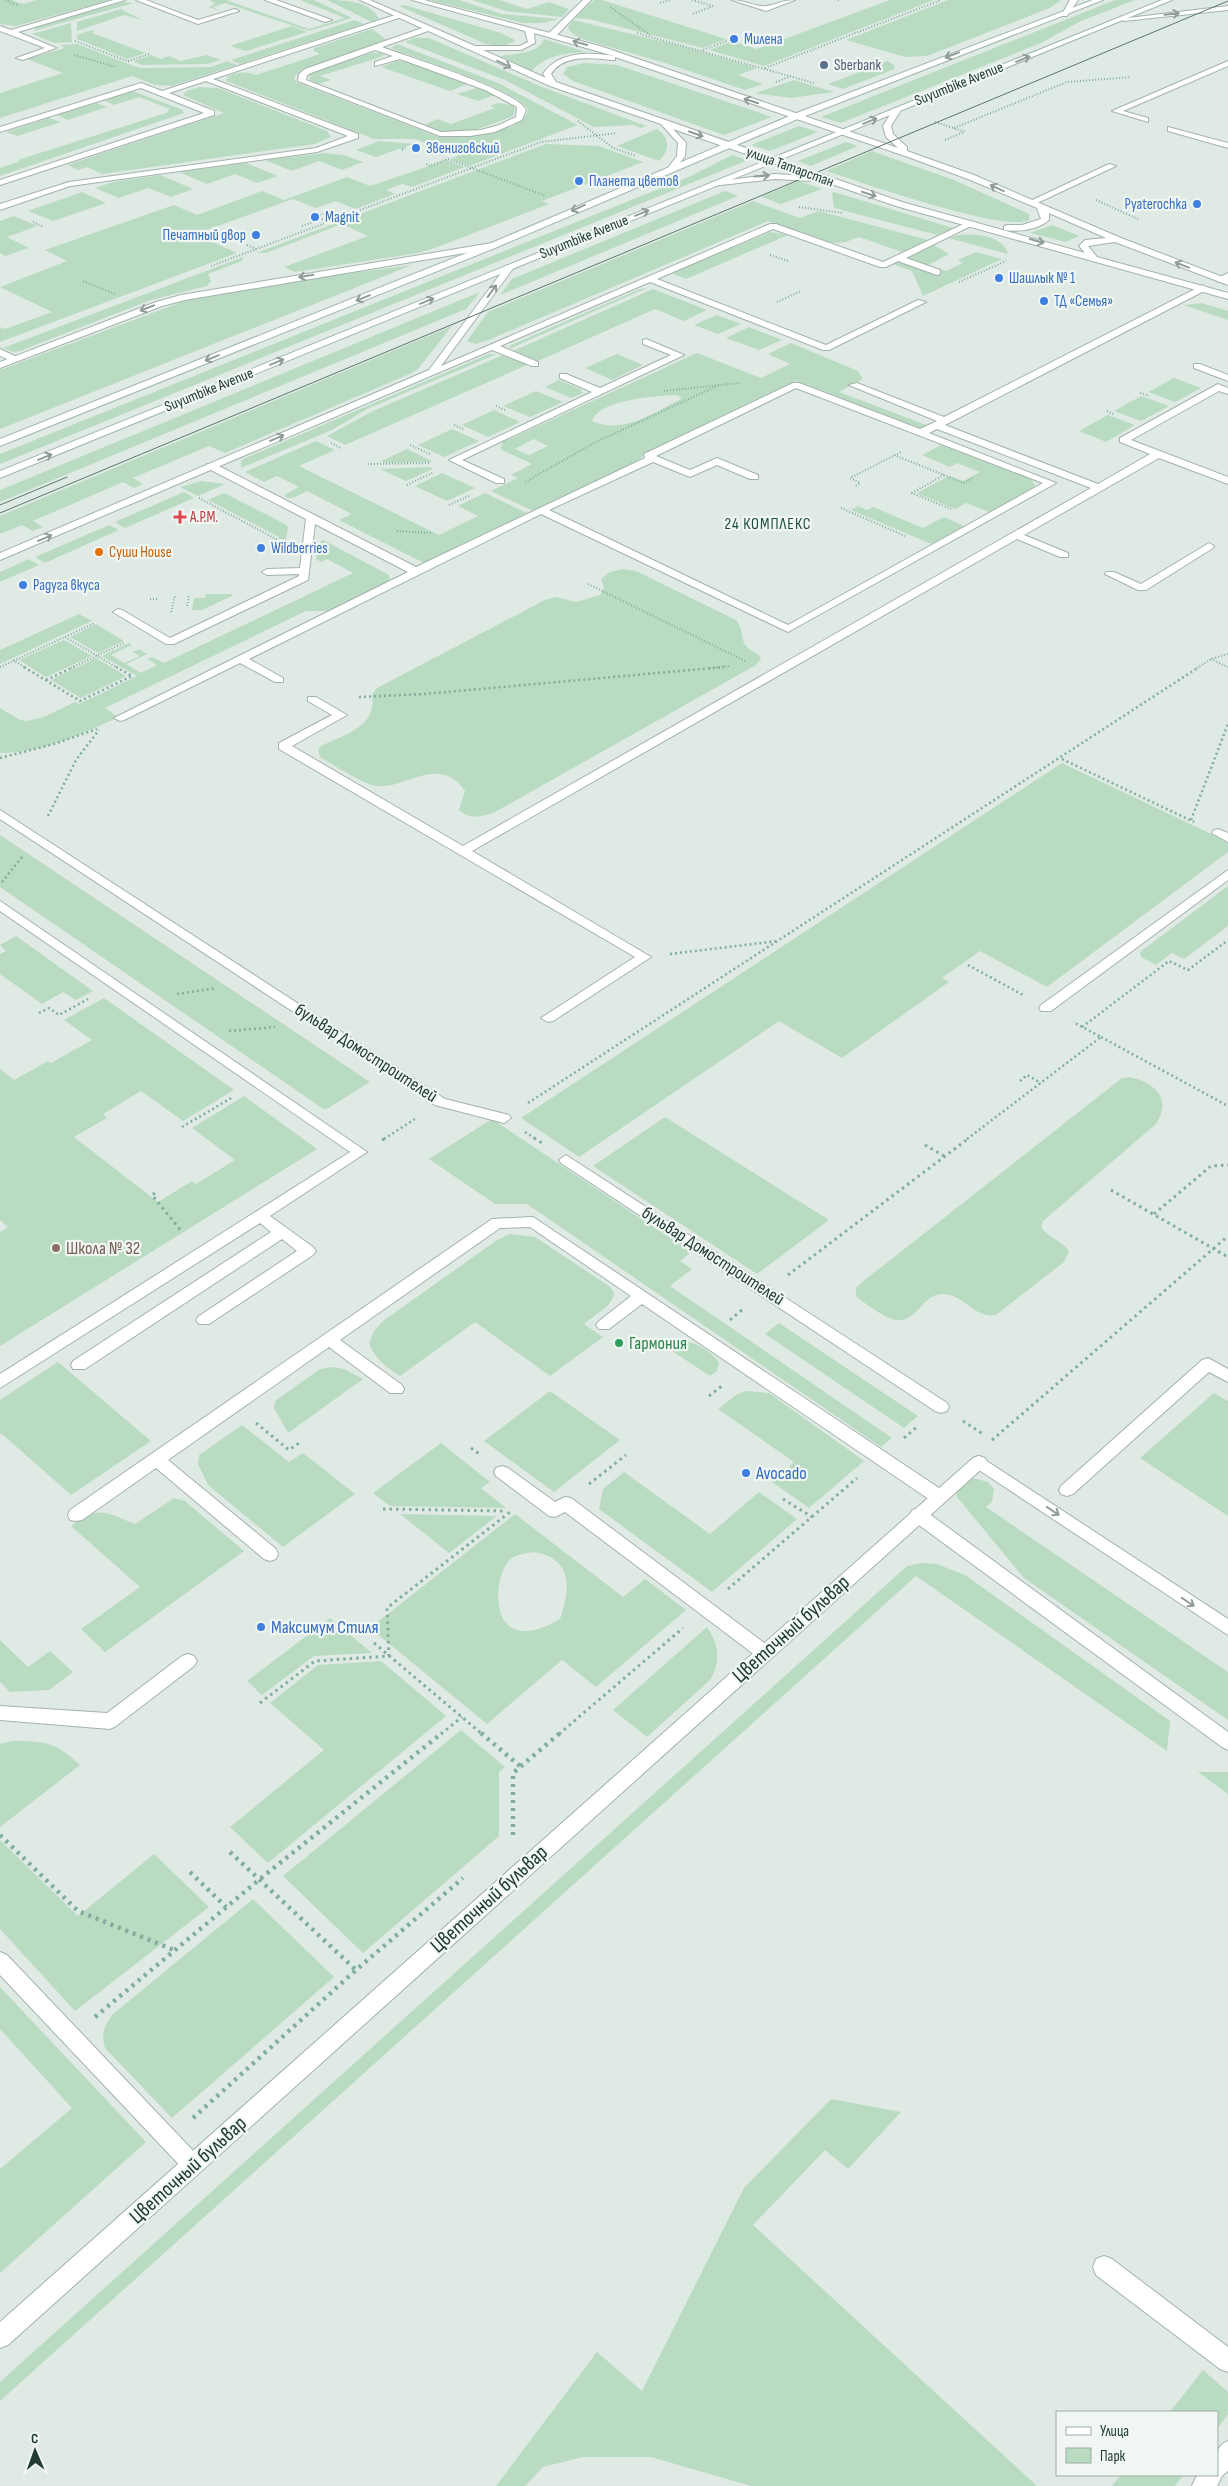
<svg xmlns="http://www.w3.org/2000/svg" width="1228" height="2486" viewBox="0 0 1228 2486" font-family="'Sofia Sans Condensed',sans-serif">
  <rect width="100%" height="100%" fill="#e0eae5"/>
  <path fill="#b9dbc1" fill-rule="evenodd" d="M 0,0 L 12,0 L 23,4 L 37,0 L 110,0 L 16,26 L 0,24 Z
    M 210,0 L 226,0 L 309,29 L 345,18 L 300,0 L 314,0 L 352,18 L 309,31 L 225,3 L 213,7 L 222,12 L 209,7 L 215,4 Z
    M 327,0 C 345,0 369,1 379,18 L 372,22 Z
    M 429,0 L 459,0 L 502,14 L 558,19 L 543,23 L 523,23 Z
    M 472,0 L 499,0 L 527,9 L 549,2 L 569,9 L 562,17 L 506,11 Z
    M 594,0 L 602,0 L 726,39 L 703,48 L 589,19 L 575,18 Z
    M 890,0 L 934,0 L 764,66 L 709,50 L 732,41 L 757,49 Z
    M 948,0 L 1061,0 L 1050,8 L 927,56 L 905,57 L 846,40 Z
    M 1115,0 L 1135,0 L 1081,21 L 1041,43 L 841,123 L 821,117 Z
    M 123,2 L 134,3 L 33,31 L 37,27 Z
    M 404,5 L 501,33 L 515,40 L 514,42 L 501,46 L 486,44 L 399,6 Z
    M 121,9 L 142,20 L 124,15 L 77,31 L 77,22 Z
    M 355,20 L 364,24 L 240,64 L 231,60 Z
    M 573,20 L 681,46 L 757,68 L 738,75 L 763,84 L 745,90 L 665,63 L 582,39 L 572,33 L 568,28 Z
    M 71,23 L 72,42 L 54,43 L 32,34 Z
    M 292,26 L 307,32 L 246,51 L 230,46 Z
    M 372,29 L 388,41 L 301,70 L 294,78 L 296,82 L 436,136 C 456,139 526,134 528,109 C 511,86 421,61 391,48 L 397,44 L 498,83 L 578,125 L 469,166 L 451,159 L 459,155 L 415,139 L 374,139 L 226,81 L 228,76 C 238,72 247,71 256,75 L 320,54 L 314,51 L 314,48 Z
    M 92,30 L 95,31 L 92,33 L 146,53 L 127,59 L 77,39 L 77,35 Z
    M 414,38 L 429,38 L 542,87 L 646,126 L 641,128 L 633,125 L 594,127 L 505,80 L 405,42 Z
    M 544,39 L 586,52 C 568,53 544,55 532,71 L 500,56 C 513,54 539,54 544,39 Z
    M 77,44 L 139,68 L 211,67 L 227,61 L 237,65 L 172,86 L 155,85 L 132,76 L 0,118 L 0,93 L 63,73 L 27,59 L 65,48 L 60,45 Z
    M 371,53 L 381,53 L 384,56 L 320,76 L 331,80 L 318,84 L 309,79 L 310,74 L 315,72 Z
    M 151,55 L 161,59 L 169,56 L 180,61 L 207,55 L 221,60 L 207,64 L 142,65 L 133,61 Z
    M 397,61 L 404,61 L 467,84 L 450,91 L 381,67 Z
    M 887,61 L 894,65 L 895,69 L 843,89 L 828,84 Z
    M 584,63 L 617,65 L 772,117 L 724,135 L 573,81 L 563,74 L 567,67 Z
    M 794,80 L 834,92 L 791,98 L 755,93 Z
    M 199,87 L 218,88 L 327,131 L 331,137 L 315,144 L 102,174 L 87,167 L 78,170 L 67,165 L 224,113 L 183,95 L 186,91 Z
    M 477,88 L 495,95 L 478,101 L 457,94 Z
    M 129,92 L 135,92 L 181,109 L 184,113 L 0,176 L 0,168 L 20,161 L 18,160 L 169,112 L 167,111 L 170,109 L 139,97 L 114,105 L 103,100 Z
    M 96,103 L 107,107 L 68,120 L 57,115 Z
    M 498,103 L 513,105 L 515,109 L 513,116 L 473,131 L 444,132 L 425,125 L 437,119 L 451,124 L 495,108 L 490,106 Z
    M 49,118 L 61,122 L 17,136 L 6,132 Z
    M 799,126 L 818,132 L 770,151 L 751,145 Z
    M 657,129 C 670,138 670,150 659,161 L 617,146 Z
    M 379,141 L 413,144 L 376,157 L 356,150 Z
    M 846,142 L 858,146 L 811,166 L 798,161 Z
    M 546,144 L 599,146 L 643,162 L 542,201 L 549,204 L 435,248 L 418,253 L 295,272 L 284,267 L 368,236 L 342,224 L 266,253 L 256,253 Z
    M 872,151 L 954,180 L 1029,214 L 1029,220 C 1004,233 858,181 826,171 Z
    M 324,153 L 344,155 L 363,162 L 342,170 L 319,161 L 292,171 L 265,160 Z
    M 732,155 L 748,160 L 0,464 L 0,454 L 691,176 Z
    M 447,160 L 465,167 L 412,187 L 402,184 L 386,190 L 395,194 L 355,209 L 336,201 L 316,208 L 293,199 L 195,234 L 237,253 L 0,342 L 0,327 L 5,329 L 52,312 L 0,287 L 67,261 L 45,250 L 174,205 L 197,215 L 262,191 L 284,200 L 347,177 L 370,186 Z
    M 246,163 L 278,176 L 257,183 L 235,174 L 207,184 L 179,172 Z
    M 160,175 L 193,189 L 171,197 L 148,188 L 119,198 L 95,188 L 113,182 Z
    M 799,181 L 822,189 L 781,204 L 761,197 Z
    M 725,191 L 738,196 L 500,295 L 512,279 Z
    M 82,192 L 106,203 L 53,221 L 28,211 Z
    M 834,192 L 953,228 L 937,235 L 834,208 L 832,193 Z
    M 753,201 L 800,218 L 819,211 L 928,240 L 902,252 L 859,237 L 846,242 L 833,243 L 768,221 L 486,341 L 475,344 L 467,341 L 488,312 Z
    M 14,216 L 38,226 L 7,237 L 29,248 L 5,256 L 0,253 L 0,221 Z
    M 1052,225 L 1079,236 L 1066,242 L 1030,233 Z
    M 770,232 L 788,235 L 686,279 L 671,273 Z
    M 959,235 C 976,233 1004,236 1008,254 L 948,238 Z
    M 934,245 L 949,254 L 928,265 L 946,271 L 963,263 L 958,260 L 976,252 L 1002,259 L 923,296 L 912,271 L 893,264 Z
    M 243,257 L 242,261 L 208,274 L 211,281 L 207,286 L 151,300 L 20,351 L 13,352 L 3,348 Z
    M 412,265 L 0,429 L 0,370 L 187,300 L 307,279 Z
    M 647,288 L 509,349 L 511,345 L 640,289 Z
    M 653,289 L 707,310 L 684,321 L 655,309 L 538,361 L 513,351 Z
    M 480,292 L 466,309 L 0,502 L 0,490 Z
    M 1201,303 L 1228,311 L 1228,320 L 1184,305 Z
    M 717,315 L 741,324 L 718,334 L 694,325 Z
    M 452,326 L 418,369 L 412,373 L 225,453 L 209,446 L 133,478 L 143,484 L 134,488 L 123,482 L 33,521 L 43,527 L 33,531 L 22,525 L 0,534 L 0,516 Z
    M 749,327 L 782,340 L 759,350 L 726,338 Z
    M 791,343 L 858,371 L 863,379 L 839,392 L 929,426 L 923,429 L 797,381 L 649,451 L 632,465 L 533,511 L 491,491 L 518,478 L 511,475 L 532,464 L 504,451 L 500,449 L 503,442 L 697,353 L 761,378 L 790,364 L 768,354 ZM 677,395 L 681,397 L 681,399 C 653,413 623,435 592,421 C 600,399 657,396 677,395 ZM 534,439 L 548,446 L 529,455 L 515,449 Z
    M 489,354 L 497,354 L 367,409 L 332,430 L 241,468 L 241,461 L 245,458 Z
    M 617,354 L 643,365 L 612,380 L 585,368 Z
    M 503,355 L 527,365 L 345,445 L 327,436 L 373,411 Z
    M 1174,378 L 1201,388 L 1175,402 L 1148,392 Z
    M 559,380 L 580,389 L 583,393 L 571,398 L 545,387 Z
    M 536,391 L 563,402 L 530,417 L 503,406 Z
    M 1141,396 L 1169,406 L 1141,421 L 1114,411 Z
    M 494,410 L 520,422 L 488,437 L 462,425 Z
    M 1108,415 L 1135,425 L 1106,442 L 1079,431 Z
    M 452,429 L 479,441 L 444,457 L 418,445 Z
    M 316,441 L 335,450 L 299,466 L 439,535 L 478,516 L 458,506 L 485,493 L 527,513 L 424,563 L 339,520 L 352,514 L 307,491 L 293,498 L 287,498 L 284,495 L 299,487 L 277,476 L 264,482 L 245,472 Z
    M 941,445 L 1032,479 L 1035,487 L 989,512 L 966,503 L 955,509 L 917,493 L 949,476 L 963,481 L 980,472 L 957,463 L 950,467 L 922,455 Z
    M 407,449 L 434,462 L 385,463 L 381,461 Z
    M 430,467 L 433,469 L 406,481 L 380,469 Z
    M 442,473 L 475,488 L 447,501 L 415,486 Z
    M 201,481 L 225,484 L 198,496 L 180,487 Z
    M 184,492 L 194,498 L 125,528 L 115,522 Z
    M 224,493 L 285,524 L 288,527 L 286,539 L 279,539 L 279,537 L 208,500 Z
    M 858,506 L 867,510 L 873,507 L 923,528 L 944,517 L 964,526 L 931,544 L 851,510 Z
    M 109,525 L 119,530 L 45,563 L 35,557 Z
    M 323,540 L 389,575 L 390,580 L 330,611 L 306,611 L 105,708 L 118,717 C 83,734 40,753 0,753 L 0,708 L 20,720 L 27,721 L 44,717 L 75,702 L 79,704 L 137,676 L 102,656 L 129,643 L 132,645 L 111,655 L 124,663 L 140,656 L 133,652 L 139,649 L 147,654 L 126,664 L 141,673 L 157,665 L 147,659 L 152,657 L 164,663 L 353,573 L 327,559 L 321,562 L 316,559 L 320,542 Z
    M 29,559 L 39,565 L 0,582 L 0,572 Z
    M 623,569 L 636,571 L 736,620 C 744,630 740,638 746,646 C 751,652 758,652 761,659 L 756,665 L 495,812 C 482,817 470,820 459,810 L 465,791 C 438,751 400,794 372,785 C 354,779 336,766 320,757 L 318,750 L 321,746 C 345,734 377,727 372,695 L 377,688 L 545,600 L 556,597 L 576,602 L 600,595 L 604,588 L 601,579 L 610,572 Z
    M 206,594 L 232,594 L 232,596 L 202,610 L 192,610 L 194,598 L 205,598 Z
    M 79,614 L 92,621 L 0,664 L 0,650 Z
    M 96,624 L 124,641 L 98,653 L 70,637 Z
    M 64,640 L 92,656 L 46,677 L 19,660 Z
    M 96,658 L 126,676 L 81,698 L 51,680 Z
    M 1062,763 L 1228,842 L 1228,852 L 1047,987 L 980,951 L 942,978 L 949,982 L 842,1058 L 779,1021 L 579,1157 L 521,1118 Z
    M 0,835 L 370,1082 L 325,1110 L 0,887 Z
    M 1228,886 L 1228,926 L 1184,959 L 1172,953 L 1156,965 L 1141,957 L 1140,952 Z
    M 16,936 L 93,991 L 76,1000 L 63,992 L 42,1004 L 0,974 L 0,954 L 6,951 L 0,945 Z
    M 104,998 L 234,1090 L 183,1121 L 141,1091 L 103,1114 L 107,1118 L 74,1137 L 158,1202 L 192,1181 L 196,1184 L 235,1160 L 192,1128 L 244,1096 L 317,1149 L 0,1346 L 0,1232 L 8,1227 L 0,1220 L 0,1069 L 14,1080 L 48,1061 L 51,1063 L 92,1040 L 64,1020 Z
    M 1130,1077 C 1156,1083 1172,1099 1156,1124 L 1043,1221 L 1041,1227 C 1048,1238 1062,1240 1069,1251 L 1064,1262 L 996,1315 C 975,1319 964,1295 944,1294 C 916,1293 918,1338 878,1312 C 870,1307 863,1302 856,1296 L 856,1288 L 861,1283 L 1122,1078 Z
    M 665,1117 L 829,1220 L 757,1274 L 593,1166 Z
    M 492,1119 L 691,1252 L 680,1261 L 692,1269 L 670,1286 L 892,1438 L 881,1447 L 527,1204 L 495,1204 L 429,1159 Z
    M 510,1234 L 535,1237 L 609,1286 L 614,1292 C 614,1306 594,1315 584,1324 L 603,1337 L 550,1376 L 475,1322 L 400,1376 C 386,1367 375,1359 369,1343 L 374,1331 L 383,1321 L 497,1240 Z
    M 779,1323 L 918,1416 L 904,1428 L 765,1334 Z
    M 682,1341 C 695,1341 710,1351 719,1362 L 717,1371 L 710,1376 L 669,1349 Z
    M 58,1362 L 151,1441 L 71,1495 L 2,1434 L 0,1434 L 0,1400 Z
    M 333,1367 L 344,1369 L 363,1379 L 288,1433 L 274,1408 L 275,1401 L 320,1369 Z
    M 550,1391 L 620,1440 L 554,1492 L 484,1441 Z
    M 745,1391 L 769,1393 L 864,1461 L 809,1508 L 772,1482 L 794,1462 L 718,1409 L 736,1395 Z
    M 1214,1393 L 1228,1401 L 1228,1516 L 1140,1458 Z
    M 242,1425 L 289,1462 L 303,1453 L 355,1494 L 283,1547 L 208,1485 L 198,1464 L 199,1455 Z
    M 441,1443 L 490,1482 L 481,1488 L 506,1508 L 390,1506 L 373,1493 Z
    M 624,1472 L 710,1534 L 759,1492 L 797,1519 L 712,1592 L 599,1509 L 603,1489 Z
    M 973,1478 L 988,1482 L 994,1489 L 992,1502 L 986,1507 L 1228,1672 L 1228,1720 L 1024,1578 L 957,1497 L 956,1492 L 963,1479 Z
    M 174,1498 L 185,1501 L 244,1551 L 105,1652 L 81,1629 L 140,1587 L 71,1526 C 100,1505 104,1512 135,1524 Z
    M 400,1514 L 497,1516 L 449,1553 Z
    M 515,1514 L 623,1597 L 645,1579 L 686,1610 L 596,1687 L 562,1660 L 487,1724 L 370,1628 ZM 534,1552 C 574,1559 570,1589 560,1619 C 546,1627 528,1636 512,1628 C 492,1617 495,1571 512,1558 C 519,1554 527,1553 534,1552 Z
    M 922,1563 L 937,1564 L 965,1575 L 1170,1721 L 1167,1751 L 916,1576 L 0,2401 L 0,2382 L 907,1566 Z
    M 330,1618 L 372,1653 L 314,1656 L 262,1695 L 247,1681 Z
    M 707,1627 C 719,1645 721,1661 710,1680 L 647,1737 L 613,1710 Z
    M 0,1640 L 28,1667 L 50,1651 L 73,1672 L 49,1690 L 10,1692 L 0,1682 Z
    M 381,1661 L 446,1716 L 268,1863 L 230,1827 L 324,1750 L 270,1703 L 318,1665 Z
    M 461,1730 L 505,1767 L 499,1772 L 499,1836 L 363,1953 L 283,1876 Z
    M 12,1741 C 46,1741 55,1742 80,1765 L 0,1827 L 0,1744 Z
    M 1198,1772 L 1228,1772 L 1228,1794 Z
    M 0,1840 L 78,1916 L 154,1854 L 209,1907 L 75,2011 L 0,1929 Z
    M 253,1899 L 334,1977 L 172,2118 L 105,2048 C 101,2033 104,2026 113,2014 Z
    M 0,1987 L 146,2142 L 0,2273 L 0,2169 L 72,2108 L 0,2029 Z
    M 831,2099 L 901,2112 L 848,2169 L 825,2150 L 753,2225 L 1037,2486 L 751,2486 L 651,2457 L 583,2457 L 543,2467 L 525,2486 L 496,2486 L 597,2352 L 642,2391 L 744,2188 Z
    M 1203,2370 L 1228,2392 L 1228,2414 L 1217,2429 L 1217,2412 L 1170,2412 Z
    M 1121,2475 L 1183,2475 L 1175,2486 L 1112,2486 Z"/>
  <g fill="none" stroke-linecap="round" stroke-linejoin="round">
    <g stroke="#a3b2ac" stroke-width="2">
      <path id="service" d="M 113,0 L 125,0 L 18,32 L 56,48 L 23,60 L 16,58 L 45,48 L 0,31 L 0,26 L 11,30 Z
        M 136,0 L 146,0 L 198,20 L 235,9 L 239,11 L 198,24 Z
        M 265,0 L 276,0 L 332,20 L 325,22 Z
        M 583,0 L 591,0 L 555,37 L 549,37 L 549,33 Z
        M 732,0 C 744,0 758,8 767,6 C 777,4 784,0 795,0 L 766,11 Z
        M 398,14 L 405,16 L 213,79 L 358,134 L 358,138 L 317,152 L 70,186 L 0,210 L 0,204 L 69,182 L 316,148 L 348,136 L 206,81 L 169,93 L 214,111 L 214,115 L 0,185 L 0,180 L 204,113 L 141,88 L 0,132 L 0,127 L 141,83 L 162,91 Z
        M 428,26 L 432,28 L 431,30 L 382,47 C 408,57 515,89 526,110 L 522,120 L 495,132 L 470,136 L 440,136 L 298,81 L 299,74 L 305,69 ZM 375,50 L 393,56 L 375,62 L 375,66 L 400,59 L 485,90 L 517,107 L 516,117 L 499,125 L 481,130 L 441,132 L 306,80 L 307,75 L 311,73 Z
        M 1228,61 L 1228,66 L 1123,111 L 1148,118 L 1148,122 L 1112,111 Z
        M 1168,127 L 1228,143 L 1228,148 L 1168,131 Z
        M 1109,164 L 1116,166 L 1033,205 L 1026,203 Z
        M 970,221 L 977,223 L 906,258 L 940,270 L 940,274 L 937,275 L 898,261 L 886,267 L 880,267 L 773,229 L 657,279 L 826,345 L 918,300 L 926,302 L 829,350 L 823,350 L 650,282 L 500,346 L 538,362 L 538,366 L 532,366 L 492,350 L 435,374 L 427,372 L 770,224 L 776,224 L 883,262 Z
        M 1228,273 L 1228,280 L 1218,282 L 1218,278 Z
        M 1203,285 L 1207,288 L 1206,290 L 945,425 L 1098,484 L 1150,454 L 1120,442 L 1120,438 L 1218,384 L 1228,388 L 1228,394 L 1219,391 L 1131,440 L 1228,477 L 1228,484 L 1159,458 L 1024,535 L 1068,553 L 1068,557 L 1060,557 L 1017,539 L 472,851 L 651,957 L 553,1021 L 548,1022 L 541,1018 L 635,957 L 279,749 L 279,743 L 332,715 L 308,701 L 308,697 L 316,697 L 347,715 L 292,746 L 463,846 L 1091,488 L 937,429 L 929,433 L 1056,483 L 788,632 L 541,514 L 249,659 L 283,678 L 283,682 L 275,682 L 240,663 L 124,720 L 120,721 L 114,718 L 408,572 L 315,524 L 308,580 L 174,644 L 166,644 L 113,612 L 118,609 L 122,610 L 170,638 L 299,576 L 299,574 L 267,575 L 262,572 L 267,569 L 300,568 L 306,519 L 207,468 L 207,464 L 215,464 L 416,567 L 645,458 L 644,454 L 793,383 L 799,383 L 920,429 L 937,421 L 849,385 L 857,383 L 944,417 ZM 796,388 L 1043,483 L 788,625 L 549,510 L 653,462 L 690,477 L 717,465 L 750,479 L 758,479 L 758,475 L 717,458 L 690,470 L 656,456 Z
        M 646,339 L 684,355 L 462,460 L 504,479 L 504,483 L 496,483 L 449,460 L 592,392 L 560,378 L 560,374 L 566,374 L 600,388 L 671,355 L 643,344 L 643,340 Z
        M 0,349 L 17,357 L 19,359 L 14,362 L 0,356 Z
        M 1194,364 L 1200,364 L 1228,375 L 1228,381 L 1194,368 Z
        M 1209,543 L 1214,546 L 1213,548 L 1146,590 L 1138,590 L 1105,574 L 1106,572 L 1114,572 L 1141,584 Z
        M 1218,829 L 1228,833 L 1228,842 L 1212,833 L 1214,830 Z
        M 1228,870 L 1228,880 L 1051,1011 L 1041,1011 L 1039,1008 L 1041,1005 Z
        M 0,901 L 367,1152 L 270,1216 L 313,1247 L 316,1251 L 313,1255 L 209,1324 L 199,1324 L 196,1320 L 199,1316 L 297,1251 L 282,1239 L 85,1369 L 73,1369 L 71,1365 L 73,1361 L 271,1232 L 260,1223 L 0,1388 L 0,1374 L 350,1152 L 0,911 Z
        M 533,1217 L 945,1492 L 947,1497 L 945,1502 L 939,1503 L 933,1502 L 642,1304 L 609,1329 L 599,1329 L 596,1325 L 599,1321 L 631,1296 L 530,1227 L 500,1228 L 340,1340 L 402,1385 L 404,1389 L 402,1393 L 390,1393 L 329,1347 L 168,1460 L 276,1549 L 278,1554 L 276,1559 L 270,1561 L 264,1559 L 156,1468 L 82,1520 L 76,1521 L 70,1520 L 68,1515 L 70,1510 L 492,1219 Z
        M 1208,1358 L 1228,1369 L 1228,1382 L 1209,1372 L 1073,1494 L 1067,1496 L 1061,1494 L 1059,1490 L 1061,1486 L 1202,1360 Z
        M 979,1456 L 1228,1619 L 1228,1635 L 973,1466 L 971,1462 L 973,1458 Z
        M 502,1466 L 508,1468 L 555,1502 L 565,1497 L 571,1498 L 771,1648 L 774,1653 L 771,1658 L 765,1660 L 759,1658 L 565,1512 L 555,1517 L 549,1516 L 496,1476 L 494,1472 L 496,1468 Z
        M 918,1509 L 924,1510 L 1228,1732 L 1228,1750 L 1222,1747 L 912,1520 L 910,1515 L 912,1510 Z
        M 188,1654 L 194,1656 L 197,1661 L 194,1666 L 116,1726 L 110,1729 L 0,1720 L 0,1706 L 107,1713 L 182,1656 Z
        M 0,1952 L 7,1955 L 200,2158 L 203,2165 L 200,2172 L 193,2175 L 186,2172 L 0,1975 Z
        M 1104,2256 L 1112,2259 L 1228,2347 L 1228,2372 L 1220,2369 L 1096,2275 L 1093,2267 L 1096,2259 Z
        M 1228,2441 L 1228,2471 L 1222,2476 L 1217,2486 L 1192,2486 L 1197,2475 L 1217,2475 C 1217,2460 1213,2447 1228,2441 Z"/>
    </g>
    <g stroke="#a3b2ac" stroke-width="2">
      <path id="pedestrian" d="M 0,810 L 445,1099 L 509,1115 L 511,1118 L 504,1123 L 435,1105 L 0,819 Z
        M 566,1155 L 947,1403 L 949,1407 L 947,1411 L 941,1413 L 935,1411 L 561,1163 L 559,1160 Z"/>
    </g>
    <g stroke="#a3b2ac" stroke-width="2">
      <path id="minor" d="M 1070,0 L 1078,0 L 1067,16 L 1061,16 Z
        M 1228,6 L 1228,10 L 1124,21 L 1120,19 Z
        M 492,243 L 496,246 L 495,248 L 185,300 L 162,306 L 0,368 L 0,362 L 156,302 L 181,295 Z
        M 507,265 L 514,267 L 435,374 L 0,560 L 0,553 L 429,370 Z
        M 979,1456 L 985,1458 L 987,1462 L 985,1466 L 8,2345 L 0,2348 L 0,2322 L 973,1458 Z"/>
    </g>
    <g stroke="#a3b2ac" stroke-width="2">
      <path id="tertiary" d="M 360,0 L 370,0 L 475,46 L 520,46 L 528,42 L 525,31 L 412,0 L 424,0 L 600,46 L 898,148 L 886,137 L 883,126 L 894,108 L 900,108 L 901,110 L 891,126 L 893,134 L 907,147 L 907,151 L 974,175 L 1121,238 L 1228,279 L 1228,285 L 1115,242 L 1088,246 L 1097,257 L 1228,293 L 1228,299 L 896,206 L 814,178 L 811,181 L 775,179 L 711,186 L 711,182 L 714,182 L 775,174 L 810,176 L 673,129 L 686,143 L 685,156 L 674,171 L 668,171 L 667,169 L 677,156 L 678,143 L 661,124 L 550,86 ZM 534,33 L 614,56 C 590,52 558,51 543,74 L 546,78 L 483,50 L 521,50 L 535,43 ZM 615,57 L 908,157 L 968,179 L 1037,208 L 1041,219 L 1022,225 L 1007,225 L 1004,226 L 1004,230 C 1018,232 1038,230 1049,220 L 1049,213 L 1106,238 L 1085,240 L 1079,246 L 1085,253 L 902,202 L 556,82 L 551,74 C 563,54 592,58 612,60 L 615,60 Z"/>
    </g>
    <g stroke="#9fb6ad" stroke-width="2">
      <path id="secondary" d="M 1093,0 L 1103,0 L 800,118 L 495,248 L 0,446 L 0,439 L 489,244 L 794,114 Z
        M 1162,0 L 1172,0 L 0,478 L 0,471 Z"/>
    </g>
    <path stroke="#81ad9e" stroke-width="2" stroke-dasharray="1 2" stroke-linecap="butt" d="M 5,0 L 17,5
      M 692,0 L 713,6
      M 838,0 L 841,1
      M 660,3 L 670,0
      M 610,7 L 650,35
      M 693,14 L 713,6
      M 637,33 L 814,83
      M 75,41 L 130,62
      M 703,50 L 731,39
      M 74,55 L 116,67
      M 128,61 L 149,54
      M 765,68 L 941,0
      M 776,82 L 791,76
      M 578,121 L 613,148 L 636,156
      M 935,122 L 965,132
      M 954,128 L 1067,82 L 1131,77
      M 945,140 L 964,132
      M 403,150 L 401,149 L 407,147
      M 448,159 L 546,196
      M 426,164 L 430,166 L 447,159
      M 1096,200 L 1138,219
      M 799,207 L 843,213
      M 320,215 L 332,211 L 344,216
      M 33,222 L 44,227
      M 302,226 L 331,216
      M 247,245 L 256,249
      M 770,255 L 788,261
      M 211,266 L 541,142 L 617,133
      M 83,281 L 115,294
      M 959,282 L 1006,261
      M 777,302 L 801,291
      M 664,391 L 740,383
      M 1140,393 L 1149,396
      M 496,406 L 505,410
      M 1107,411 L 1115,415
      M 454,425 L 463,429
      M 331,443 L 340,448
      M 410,445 L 430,454
      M 894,455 L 964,483 L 972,478
      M 368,464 L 430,463
      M 944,475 L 912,493 L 951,509
      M 525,482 L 596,442 L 719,385
      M 407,485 L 434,472
      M 856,486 L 860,483 L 850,478 L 901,452
      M 199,498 L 276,539 L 275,549
      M 449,505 L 471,495
      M 841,508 L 905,536
      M 397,531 L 433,533
      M 588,584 L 745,661
      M 150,599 L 159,599
      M 187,606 L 189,596
      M 171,612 L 175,596
      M 65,637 L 118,668
      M 1211,659 L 1228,667
      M 13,660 L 26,668
      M 0,667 L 95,623
      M 71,668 L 124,643
      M 710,668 L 731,666
      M 1197,668 L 1211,659 L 1228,654"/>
    <path stroke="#81ad9e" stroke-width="2.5" stroke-dasharray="2 3" stroke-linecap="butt" d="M 24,667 L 80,701 L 132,676 L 116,667
      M 46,680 L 74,667
      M 359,697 L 424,694 L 724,667
      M 0,758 L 54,744 L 97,729
      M 1062,759 L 1194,822
      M 48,816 L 76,760 L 99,730
      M 1191,820 L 1228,724
      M 2,882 L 22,857
      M 670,954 L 778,941
      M 968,965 L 1023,995
      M 177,994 L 216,988
      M 39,1013 L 49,1008 L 59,1015 L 88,999
      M 1082,1027 L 1169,961 L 1188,970 L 1228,940
      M 229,1031 L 275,1027
      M 1101,1037 L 1228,1106
      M 1020,1081 L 1027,1075 L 1041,1083
      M 528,1103 L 1199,667
      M 182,1127 L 233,1097
      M 525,1132 L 536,1139
      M 384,1139 L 415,1119
      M 967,1139 L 1101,1037 L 1073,1022"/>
    <path stroke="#81ad9e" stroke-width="3" stroke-dasharray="2.5 4" stroke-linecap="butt" d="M 534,1138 L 545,1145
      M 382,1140 L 386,1138
      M 925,1145 L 944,1156
      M 1111,1190 L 1228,1257
      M 155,1193 L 152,1195 L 182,1232
      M 1154,1214 L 1211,1166 L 1228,1165
      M 788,1275 L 969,1138
      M 730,1320 L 743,1309
      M 709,1396 L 723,1385
      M 963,1421 L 983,1434
      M 256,1423 L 289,1450 L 299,1443
      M 904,1438 L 918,1426
      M 992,1440 L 1228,1236
      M 471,1448 L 481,1455
      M 589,1484 L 626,1455
      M 783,1499 L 812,1517
      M 383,1509 L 505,1511
      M 728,1589 L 857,1478
      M 374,1643 L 482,1734
      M 260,1703 L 315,1661 L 389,1656 L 387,1608 L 510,1512
      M 441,1734 L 462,1717
      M 559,1734 L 683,1628"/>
    <path stroke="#81ad9e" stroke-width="4.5" stroke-dasharray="3 5" stroke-linecap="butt" d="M 481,1733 L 521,1767
      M 0,1835 L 78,1911 L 174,1950
      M 513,1835 L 513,1773 L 560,1733
      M 230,1852 L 356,1970
      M 190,1872 L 226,1907
      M 95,2017 L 260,1879 L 442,1733
      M 193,2118 L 356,1970 L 463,1878"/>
    <use href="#service" fill="#fff" fill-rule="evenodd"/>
    <use href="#pedestrian" fill="#fff" fill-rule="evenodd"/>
    <use href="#minor" fill="#fff" fill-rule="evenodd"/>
    <use href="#tertiary" fill="#fff" fill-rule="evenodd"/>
    <use href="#secondary" fill="#fff" fill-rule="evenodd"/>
    <path stroke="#5b766e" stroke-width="1" d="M 0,505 L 67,477
      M 0,513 L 1228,1"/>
  </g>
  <defs><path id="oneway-shaft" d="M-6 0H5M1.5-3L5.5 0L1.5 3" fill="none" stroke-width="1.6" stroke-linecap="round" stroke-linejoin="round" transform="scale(1.25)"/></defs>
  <g stroke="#909c99">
    <use href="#oneway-shaft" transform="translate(1172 14) rotate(-6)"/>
    <use href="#oneway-shaft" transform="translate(580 43) rotate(-164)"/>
    <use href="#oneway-shaft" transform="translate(952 55) rotate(159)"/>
    <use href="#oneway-shaft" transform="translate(1023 59) rotate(-22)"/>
    <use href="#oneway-shaft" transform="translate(504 64) rotate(25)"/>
    <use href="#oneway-shaft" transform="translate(751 101) rotate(-162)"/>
    <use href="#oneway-shaft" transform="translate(870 121) rotate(-22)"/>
    <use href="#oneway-shaft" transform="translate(696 134) rotate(19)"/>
    <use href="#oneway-shaft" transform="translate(762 176) rotate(-4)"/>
    <use href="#oneway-shaft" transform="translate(997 188) rotate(-156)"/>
    <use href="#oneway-shaft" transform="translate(869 194) rotate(18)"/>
    <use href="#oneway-shaft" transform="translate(578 208) rotate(156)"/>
    <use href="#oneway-shaft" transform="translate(642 213) rotate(-22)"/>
    <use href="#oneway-shaft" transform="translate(1037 241) rotate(16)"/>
    <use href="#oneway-shaft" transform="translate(1182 265) rotate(-159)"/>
    <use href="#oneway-shaft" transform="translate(306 276) rotate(171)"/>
    <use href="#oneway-shaft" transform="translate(492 291) rotate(-54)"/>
    <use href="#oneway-shaft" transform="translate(363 298) rotate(158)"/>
    <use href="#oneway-shaft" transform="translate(427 301) rotate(-22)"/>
    <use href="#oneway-shaft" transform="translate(147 308) rotate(159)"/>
    <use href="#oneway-shaft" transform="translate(212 358) rotate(158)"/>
    <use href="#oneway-shaft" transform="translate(277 362) rotate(-22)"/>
    <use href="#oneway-shaft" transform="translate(277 438) rotate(-23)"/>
    <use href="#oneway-shaft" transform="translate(45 457) rotate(-22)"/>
    <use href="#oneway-shaft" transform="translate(45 538) rotate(-23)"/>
    <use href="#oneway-shaft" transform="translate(1053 1511) rotate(34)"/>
    <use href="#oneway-shaft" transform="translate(1188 1602) rotate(34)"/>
  </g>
  <g fill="#3f7fe0" stroke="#f0f7f3" stroke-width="2">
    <circle cx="734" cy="39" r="5"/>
    <circle cx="416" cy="148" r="5"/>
    <circle cx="579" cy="181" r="5"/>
    <circle cx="1197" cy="204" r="5"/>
    <circle cx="315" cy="217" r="5"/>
    <circle cx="256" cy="235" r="5"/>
    <circle cx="999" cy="278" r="5"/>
    <circle cx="1044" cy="301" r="5"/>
    <circle cx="261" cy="548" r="5"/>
    <circle cx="23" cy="585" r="5"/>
    <circle cx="746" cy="1473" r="5"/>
    <circle cx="261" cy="1627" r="5"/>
  </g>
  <circle fill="#5c6f8a" stroke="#f0f7f3" stroke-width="2" cx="824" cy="65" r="5"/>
  <path fill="#e0444e" stroke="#f0f7f3" stroke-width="2" d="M177.5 509.5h5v5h5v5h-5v5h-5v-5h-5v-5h5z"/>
  <circle fill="#e8710a" stroke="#f0f7f3" stroke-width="2" cx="99" cy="552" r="5"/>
  <circle fill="#8d6e63" stroke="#f0f7f3" stroke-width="2" cx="56" cy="1248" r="5"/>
  <circle fill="#2e9e5b" stroke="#f0f7f3" stroke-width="2" cx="619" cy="1343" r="5"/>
  <g text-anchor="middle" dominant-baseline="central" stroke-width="4.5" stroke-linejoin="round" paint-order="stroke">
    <g font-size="15" fill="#366cbe" stroke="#f0f7f3" text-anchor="start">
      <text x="744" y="39">Милена</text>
      <text x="426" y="148">Звениговский</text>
      <text x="589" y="181">Планета цветов</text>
      <text x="1187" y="204" text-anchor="end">Pyaterochka</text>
      <text x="325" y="217">Magnit</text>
      <text x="246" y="235" text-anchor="end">Печатный двор</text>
      <text x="1009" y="278">Шашлык № 1</text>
      <text x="1054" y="301">ТД «Семья»</text>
      <text x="271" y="548">Wildberries</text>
      <text x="33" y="585">Радуга вкуса</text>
    </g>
    <g font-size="15" fill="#4e5e75" stroke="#f0f7f3" text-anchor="start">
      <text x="834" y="65">Sberbank</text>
    </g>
    <g font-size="15" fill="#213a33" stroke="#f0f7f3">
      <text transform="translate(959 84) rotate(-22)">Suyumbike Avenue</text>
      <text transform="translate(790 167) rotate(20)">улица Татарстан</text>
      <text transform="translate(584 237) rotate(-22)">Suyumbike Avenue</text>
      <text transform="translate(209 390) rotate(-22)">Suyumbike Avenue</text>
    </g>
    <g font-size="15" fill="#be3a42" stroke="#f0f7f3" text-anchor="start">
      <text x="190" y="517">А.Р.М.</text>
    </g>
    <g font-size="15" fill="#c56008" stroke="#f0f7f3" text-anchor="start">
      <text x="109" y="552">Суши House</text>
    </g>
    <g font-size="16" letter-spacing="1" fill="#1e4b3f" stroke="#f0f7f3">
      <text x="768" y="524">24 КОМПЛЕКС</text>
    </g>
    <g font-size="18" fill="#213a33" stroke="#f0f7f3">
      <text transform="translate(366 1053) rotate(33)">бульвар Домостроителей</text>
      <text transform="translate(713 1256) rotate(33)">бульвар Домостроителей</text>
    </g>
    <g font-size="18" fill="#785e54" stroke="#f0f7f3" text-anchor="start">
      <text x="66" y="1248">Школа № 32</text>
    </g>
    <g font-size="18" fill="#27864d" stroke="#f0f7f3" text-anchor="start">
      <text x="629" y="1343">Гармония</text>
    </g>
    <g font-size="18" fill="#366cbe" stroke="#f0f7f3" text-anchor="start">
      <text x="756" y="1473">Avocado</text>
      <text x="271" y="1627">Максимум Стиля</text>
    </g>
    <g font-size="21" fill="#213a33" stroke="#f0f7f3">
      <text transform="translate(791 1629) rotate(-42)">Цветочный бульвар</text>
      <text transform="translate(489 1899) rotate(-42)">Цветочный бульвар</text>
      <text transform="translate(188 2170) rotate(-42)">Цветочный бульвар</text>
    </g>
  </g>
  <rect x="1056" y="2411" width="162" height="65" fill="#f0f7f3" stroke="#9daba6"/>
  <rect x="1066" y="2427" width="25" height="8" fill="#ffffff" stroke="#9daba6"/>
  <text x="1100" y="2436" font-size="15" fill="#213a33">Улица</text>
  <rect x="1066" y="2448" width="25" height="15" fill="#b9dbc1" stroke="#9daba6"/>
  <text x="1100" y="2461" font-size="15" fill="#213a33">Парк</text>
  <g transform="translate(35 2451) rotate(358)" stroke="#f0f7f3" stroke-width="4" paint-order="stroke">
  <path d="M0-4L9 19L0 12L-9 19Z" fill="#213a33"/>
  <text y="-8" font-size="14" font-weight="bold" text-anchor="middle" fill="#213a33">С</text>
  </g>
</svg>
